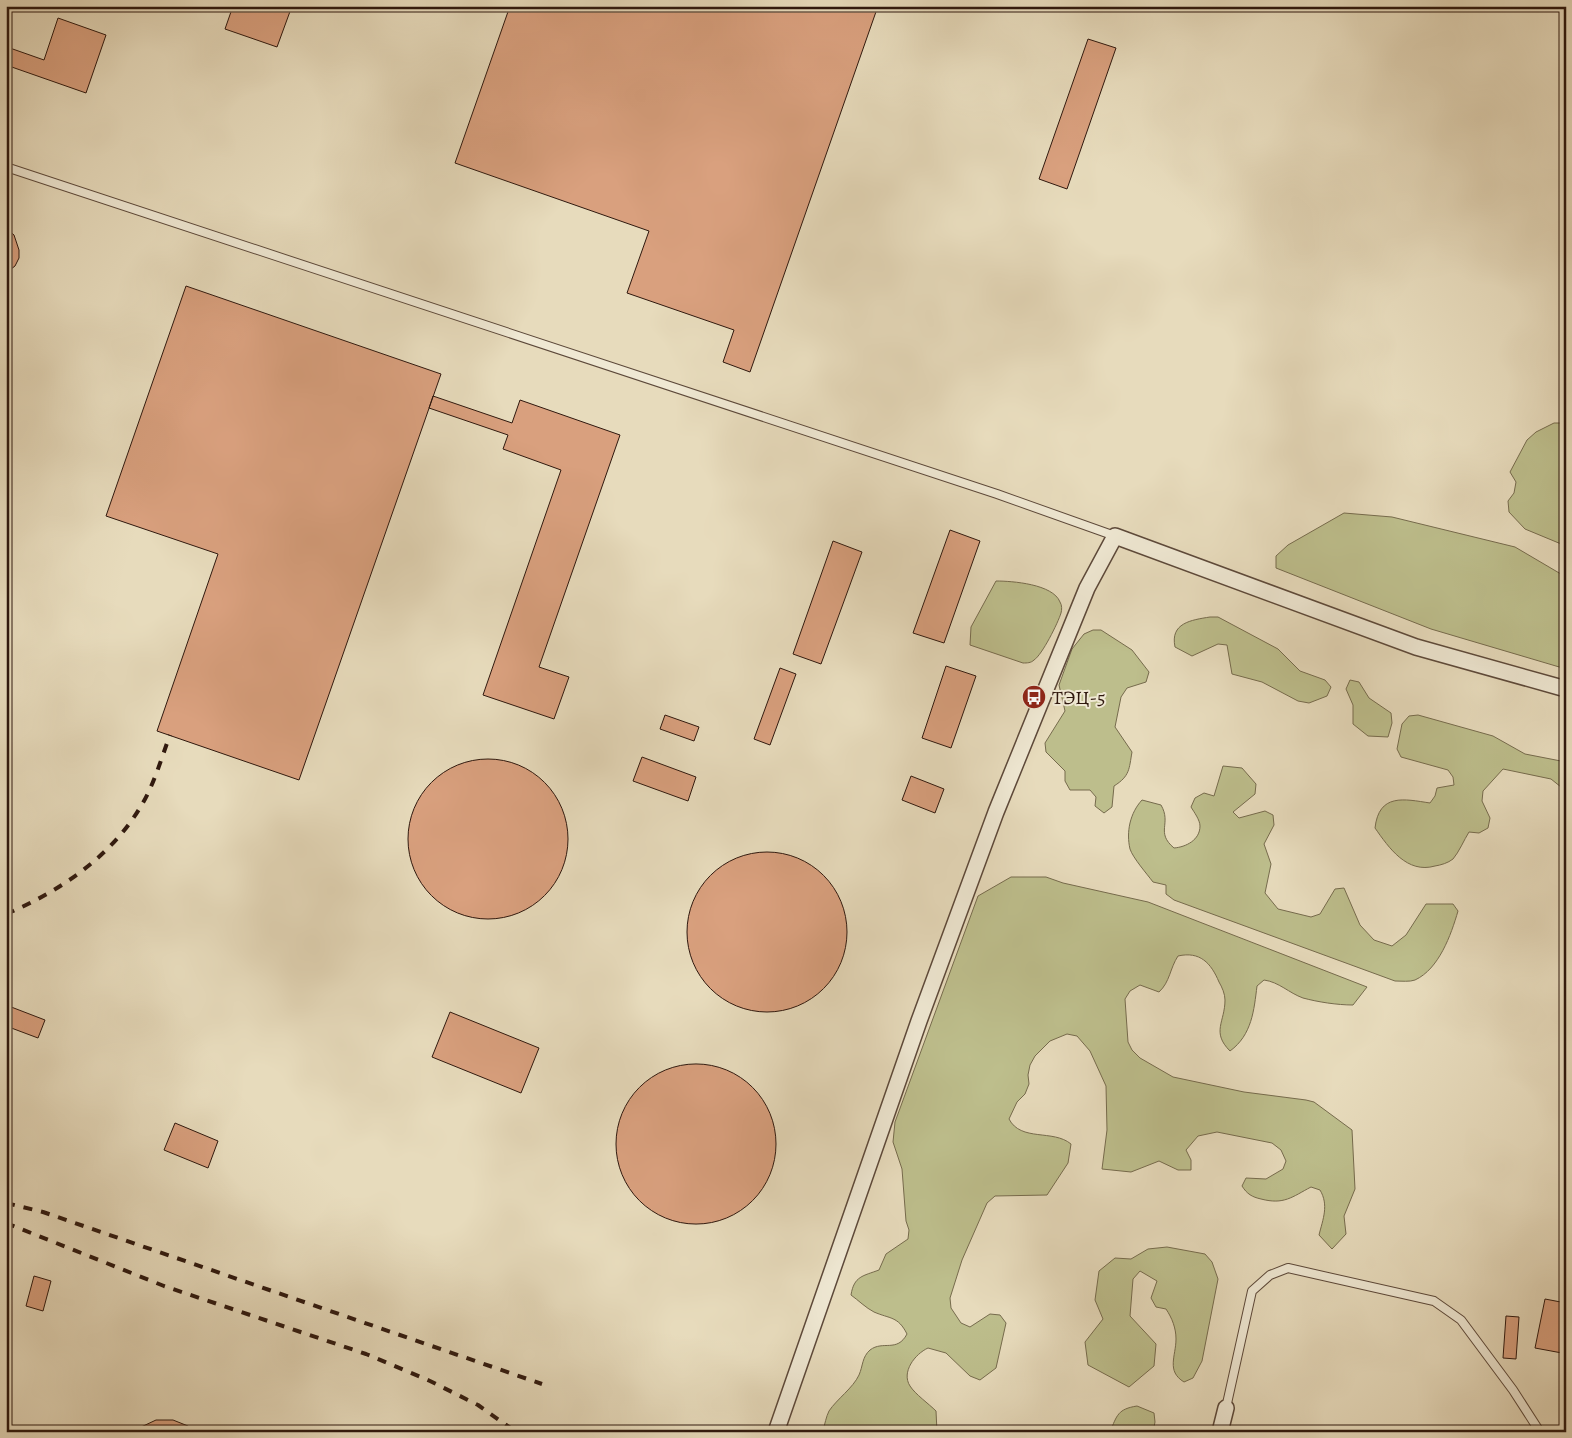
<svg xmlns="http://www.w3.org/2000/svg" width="1572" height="1438" viewBox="0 0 1572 1438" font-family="Alegreya,serif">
  <rect width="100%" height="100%" fill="#e7dbbc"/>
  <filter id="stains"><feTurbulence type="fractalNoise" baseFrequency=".004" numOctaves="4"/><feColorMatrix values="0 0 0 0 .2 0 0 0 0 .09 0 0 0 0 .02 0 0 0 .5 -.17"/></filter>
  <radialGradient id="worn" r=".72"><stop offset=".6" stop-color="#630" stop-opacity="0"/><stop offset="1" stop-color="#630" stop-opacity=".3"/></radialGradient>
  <path fill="#bdbe8c" stroke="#766b4d" d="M 1554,423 L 1566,423 L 1566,546 L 1525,529 L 1509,512 L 1508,501 L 1514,493 L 1516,482 L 1510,472 L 1527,440 L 1536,432 Z
    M 1344,513 L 1392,517 L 1515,547 L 1566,577 L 1566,669 L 1431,629 L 1276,568 L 1276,556 L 1288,545 Z
    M 996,581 C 1012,581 1053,584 1060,602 C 1062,605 1062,610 1061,613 C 1058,623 1042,655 1034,660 C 1031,663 1027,663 1023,663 L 970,645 L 971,627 Z
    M 1210,617 L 1218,617 L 1278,649 L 1300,671 L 1325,680 L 1331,687 L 1327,696 L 1309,703 L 1298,701 L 1262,682 L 1232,674 L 1227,645 L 1218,644 L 1192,656 L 1175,647 C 1170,623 1191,620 1210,617 Z
    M 1093,630 L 1101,630 L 1132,650 L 1149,672 L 1146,682 L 1127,688 L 1121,697 L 1115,727 L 1132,752 C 1129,769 1130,776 1114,786 L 1112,807 L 1104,813 L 1095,806 L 1096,797 L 1090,790 L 1070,790 L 1065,781 L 1065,771 L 1046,752 L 1045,743 L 1065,711 L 1059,685 L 1072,649 L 1084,634 Z
    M 1350,680 L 1359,682 L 1369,698 L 1391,713 L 1392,723 L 1388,737 L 1368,736 L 1353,724 L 1353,705 L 1346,689 Z
    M 1418,715 L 1493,736 L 1525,754 L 1566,762 L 1566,791 L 1551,779 L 1503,769 L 1483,791 L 1482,801 L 1490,818 L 1488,828 L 1479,833 L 1469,832 C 1464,840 1459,852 1453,859 C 1448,863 1441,865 1435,866 C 1407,874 1389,848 1375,828 C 1379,793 1404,799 1430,803 L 1435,796 L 1437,788 L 1454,785 L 1453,777 L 1448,770 L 1401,757 L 1397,749 L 1402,724 L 1409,716 Z
    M 1223,766 L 1242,768 L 1256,784 L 1255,794 L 1233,812 L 1239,818 L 1265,811 L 1273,815 L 1274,825 L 1264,844 L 1271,864 L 1265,893 L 1278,909 L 1311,917 L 1320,914 L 1335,889 L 1344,888 L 1360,925 L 1374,940 L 1392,946 L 1406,935 L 1426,904 L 1453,904 L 1458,911 C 1451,935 1439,969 1415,980 C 1410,982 1401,981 1395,981 L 1174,900 L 1166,894 L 1166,885 L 1153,882 C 1147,874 1133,858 1130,849 C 1126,832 1130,813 1142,800 L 1161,805 C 1172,824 1155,832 1174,848 C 1186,847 1200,840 1200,826 C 1200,820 1194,812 1191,807 L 1195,798 L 1204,793 L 1214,796 Z
    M 1011,877 L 1046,877 L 1063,883 L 1148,902 L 1367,987 L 1353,1005 C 1337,1005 1318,1002 1303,998 C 1289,993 1279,982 1264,980 L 1257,986 C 1254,1010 1252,1035 1230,1051 C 1211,1032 1225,1022 1225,1000 C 1225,994 1222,987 1219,982 C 1211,963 1200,951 1178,956 C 1170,968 1170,982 1159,992 L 1140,985 L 1130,991 L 1125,999 L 1128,1042 L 1132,1050 L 1140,1058 L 1173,1077 L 1244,1092 L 1306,1100 L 1314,1102 L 1352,1130 L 1355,1189 L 1344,1216 L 1346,1234 L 1332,1249 L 1319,1235 C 1323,1219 1329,1205 1320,1190 L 1311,1187 C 1292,1197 1284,1205 1261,1199 C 1252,1197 1247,1194 1242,1186 L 1246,1178 L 1266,1179 L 1283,1169 L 1286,1161 L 1281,1150 L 1272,1143 L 1217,1132 L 1198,1136 L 1186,1150 L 1191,1160 L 1191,1170 L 1178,1170 L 1159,1161 L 1131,1172 L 1102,1169 L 1107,1130 L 1106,1086 L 1090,1051 L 1077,1036 L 1067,1034 L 1050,1041 L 1035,1056 L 1030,1065 L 1028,1075 L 1029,1084 L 1025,1094 L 1017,1102 L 1009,1119 C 1021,1142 1053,1129 1071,1144 L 1068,1163 L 1047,1195 L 995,1196 L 987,1203 L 962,1260 L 950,1298 L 951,1308 L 961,1323 L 970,1327 L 990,1314 L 1000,1315 L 1006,1323 L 996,1368 L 980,1380 L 970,1376 L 946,1353 L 928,1348 C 915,1354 901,1372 910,1386 C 915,1394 929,1404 936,1411 L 937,1432 L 824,1432 L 823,1430 C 825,1424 826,1417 829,1411 C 837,1399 853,1388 859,1375 C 863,1366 862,1357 870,1350 C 883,1340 897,1353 907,1334 C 898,1316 890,1319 874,1312 C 866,1308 858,1300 851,1295 C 854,1276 863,1276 879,1270 L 886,1254 L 908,1239 L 909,1230 L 906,1221 L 902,1169 L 893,1142 L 895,1122 L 978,896 Z
    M 1167,1247 L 1205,1254 L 1212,1262 L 1218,1279 L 1202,1361 L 1193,1378 L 1184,1382 C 1166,1371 1176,1356 1176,1339 C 1176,1328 1172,1318 1166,1309 L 1156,1307 L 1151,1298 L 1157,1281 L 1140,1271 L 1133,1279 L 1130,1316 L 1156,1344 L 1154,1366 L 1129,1387 L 1088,1365 L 1085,1342 L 1103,1319 L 1095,1300 L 1099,1271 L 1115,1258 L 1131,1259 L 1148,1249 Z
    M 1137,1406 L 1154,1413 L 1155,1422 L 1153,1432 L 1110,1432 C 1117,1415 1118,1409 1137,1406 Z"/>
  <path fill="#d9a07e" stroke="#2f180e" d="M 233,6 L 292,6 L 277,47 L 225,29 Z
    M 510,6 L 878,6 L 750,372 L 723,362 L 734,330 L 627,293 L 649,231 L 455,163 Z
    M 58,18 L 106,35 L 86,93 L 6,65 L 7,47 L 44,60 Z
    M 1088,39 L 1116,48 L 1067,189 L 1039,179 Z
    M 6,228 L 14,235 L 19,250 L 19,258 L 15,266 L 6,273 Z
    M 186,286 L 441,374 L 299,780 L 157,731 L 218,554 L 106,516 Z
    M 433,396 L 512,423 L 520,400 L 620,435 L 539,667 L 569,677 L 554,719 L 483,695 L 561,470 L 503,449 L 508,435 L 429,408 Z
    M 950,530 L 980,541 L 944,643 L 913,633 Z
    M 833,541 L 862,552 L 821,664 L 793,654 Z
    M 946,666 L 976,676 L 951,748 L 922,738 Z
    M 780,668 L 796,674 L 770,745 L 754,739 Z
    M 665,715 L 699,727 L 694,741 L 660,729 Z
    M 642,757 L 696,777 L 688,801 L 633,781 Z
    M408 839a80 80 0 1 1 160 0a80 80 0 1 1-160 0Z
    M 911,776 L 944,789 L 935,813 L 902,800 Z
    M687 932a80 80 0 1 1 160 0a80 80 0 1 1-160 0Z
    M 6,1005 L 45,1020 L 38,1038 L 6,1026 Z
    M 450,1012 L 539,1048 L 521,1093 L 432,1057 Z
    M616 1144a80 80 0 1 1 160 0a80 80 0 1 1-160 0Z
    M 175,1123 L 218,1141 L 208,1168 L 164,1150 Z
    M 34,1276 L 51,1281 L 43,1311 L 26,1306 Z
    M 1545,1299 L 1566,1303 L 1566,1333 L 1562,1353 L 1535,1348 Z
    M 1506,1316 L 1519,1317 L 1516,1359 L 1503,1358 Z
    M 156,1420 L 173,1420 L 188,1426 L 195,1432 L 135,1432 L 139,1428 Z"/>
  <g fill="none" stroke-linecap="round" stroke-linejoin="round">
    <g stroke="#5d493a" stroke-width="10">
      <path id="service" d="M 6,167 L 997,494 L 1115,536
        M 1226,1408 L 1252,1291 L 1270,1275 L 1288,1268 L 1434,1301 L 1461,1320 L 1513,1390 L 1540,1432"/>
    </g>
    <g stroke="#5d493a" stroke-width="18">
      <path id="minor" d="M 776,1432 L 919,1021 L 996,812 L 1087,588 L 1115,536 L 1416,647 L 1566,689
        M 1220,1432 L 1226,1408"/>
    </g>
    <use href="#service" stroke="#efe8d3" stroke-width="8"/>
    <use href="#minor" stroke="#efe8d3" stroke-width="15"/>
    <path stroke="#2f180e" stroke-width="4" stroke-dasharray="9 9" stroke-linecap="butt" d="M 6,914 C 59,892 112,856 141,806 C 154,785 161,759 170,735
      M 6,1203 L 43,1212 L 542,1384
      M 6,1223 L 164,1286 L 366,1354 L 430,1381 L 478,1405 L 516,1432"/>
  </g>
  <defs>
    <g id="bus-disc" transform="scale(1.25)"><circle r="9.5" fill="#8f2418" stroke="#efe8d3"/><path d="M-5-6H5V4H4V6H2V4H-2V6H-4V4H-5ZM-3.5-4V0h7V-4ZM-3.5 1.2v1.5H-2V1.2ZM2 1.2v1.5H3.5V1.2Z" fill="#fff"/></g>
  </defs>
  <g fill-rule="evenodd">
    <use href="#bus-disc" x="1034" y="697"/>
  </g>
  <g text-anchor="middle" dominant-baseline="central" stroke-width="4" stroke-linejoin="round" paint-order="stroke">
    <g font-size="20" fill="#2f180e" stroke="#efe8d3" text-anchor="start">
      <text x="1052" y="697">ТЭЦ-5</text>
    </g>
  </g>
  <rect width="1572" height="1438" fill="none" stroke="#e7dbbc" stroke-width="25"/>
  <rect x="8" y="8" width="1557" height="1423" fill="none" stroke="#2f180e" stroke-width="2.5"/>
  <rect x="12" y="12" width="1547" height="1413" fill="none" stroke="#2f180e"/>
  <rect width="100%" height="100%" filter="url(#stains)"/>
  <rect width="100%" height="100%" fill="url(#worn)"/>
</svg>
